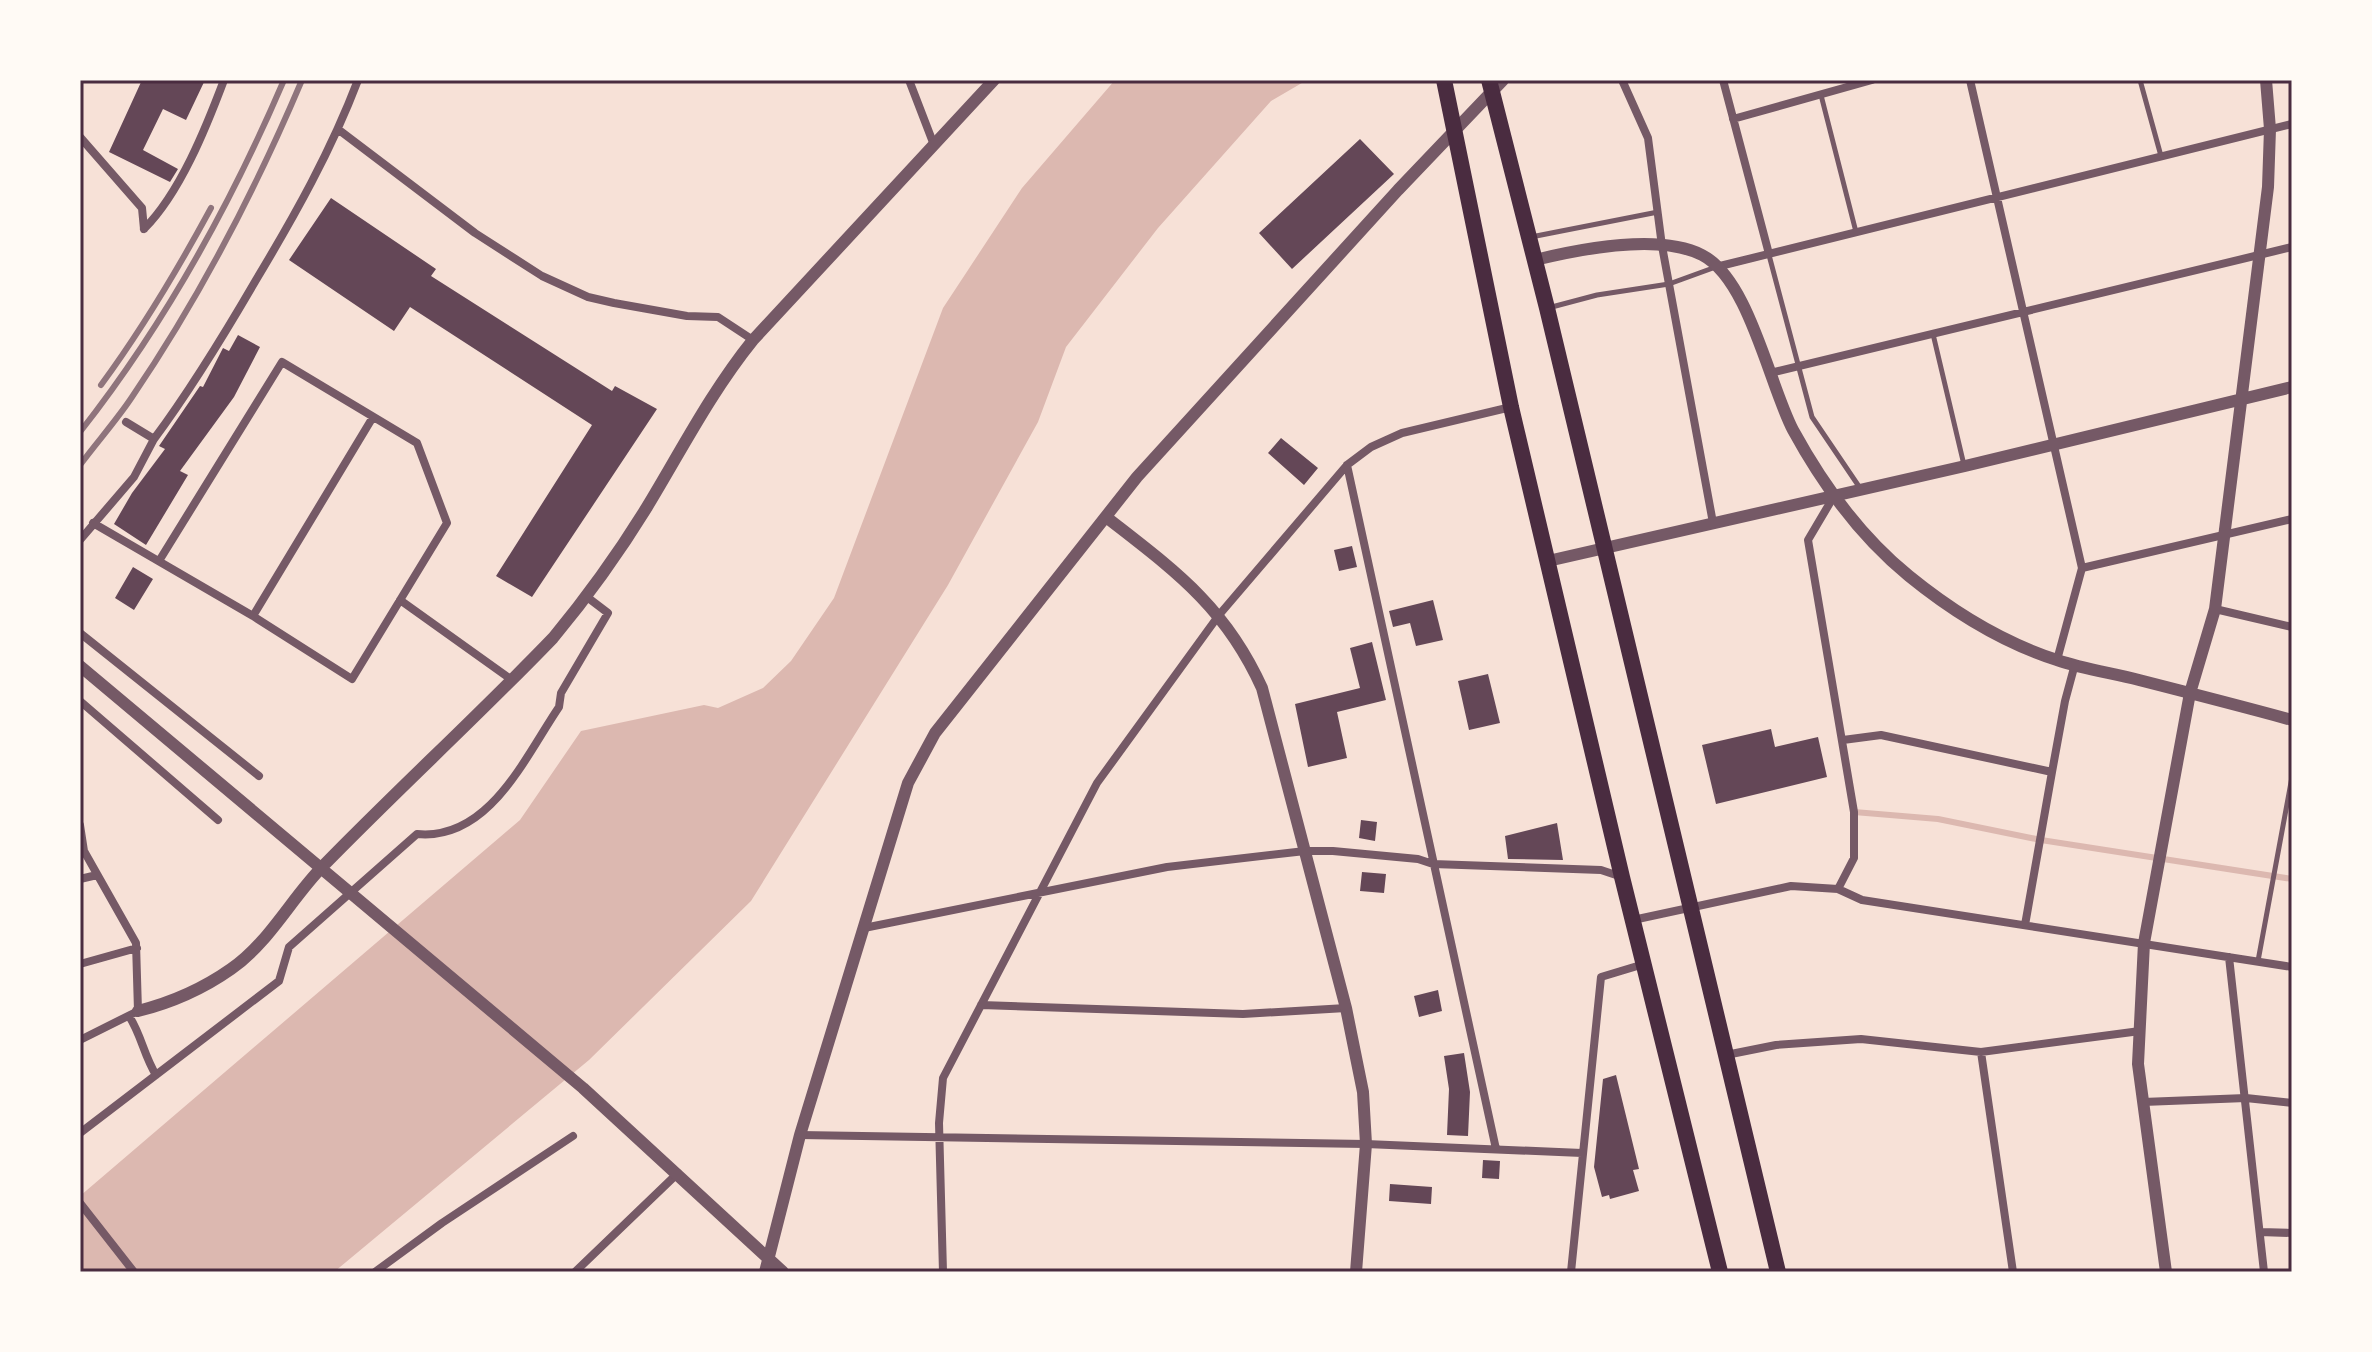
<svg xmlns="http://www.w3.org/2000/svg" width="2372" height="1352" viewBox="0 0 2372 1352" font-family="'Roboto Condensed',sans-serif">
  <rect width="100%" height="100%" fill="#f7e1d7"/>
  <path fill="#dcb8b0" d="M 1115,80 L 1307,80 L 1271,101 L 1158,228 L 1066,347 L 1038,422 L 948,585 L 751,901 L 589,1060 L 334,1272 L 80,1272 L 80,1196 L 520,820 L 581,731 L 704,705 L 718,708 L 763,688 L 791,661 L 834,598 L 943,308 L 1022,188 Z"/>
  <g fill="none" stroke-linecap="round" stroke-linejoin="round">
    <path stroke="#dcb8b0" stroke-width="6" d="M 1854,812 L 1938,819 L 2041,840 L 2292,879"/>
  </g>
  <path fill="#644757" d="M 142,80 L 205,80 L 186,120 L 163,109 L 143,150 L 178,169 L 170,182 L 109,152 Z
    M 1360,139 L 1394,174 L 1292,269 L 1259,233 Z
    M 331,198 L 436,269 L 431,276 L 612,391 L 615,386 L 657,409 L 532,597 L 496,576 L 592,425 L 410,307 L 394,331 L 289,260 Z
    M 238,335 L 260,347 L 234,397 L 180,471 L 188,475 L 146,545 L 114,524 L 132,493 L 165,449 L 159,446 L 200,386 L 203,387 L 223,348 L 229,351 Z
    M 1281,438 L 1318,468 L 1304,485 L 1268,453 Z
    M 1352,546 L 1357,567 L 1339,571 L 1334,550 Z
    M 133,567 L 153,579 L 134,610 L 115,598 Z
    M 1433,600 L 1443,640 L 1416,646 L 1410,623 L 1393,627 L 1389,611 Z
    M 1372,642 L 1386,700 L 1337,712 L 1347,758 L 1308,767 L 1295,704 L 1360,688 L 1350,648 Z
    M 1488,674 L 1500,723 L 1469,730 L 1458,681 Z
    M 1771,729 L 1775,747 L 1818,737 L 1827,777 L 1716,804 L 1702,745 Z
    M 1361,820 L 1377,822 L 1375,841 L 1359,838 Z
    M 1557,823 L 1563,860 L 1508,859 L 1505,836 Z
    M 1362,872 L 1386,874 L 1384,893 L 1360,891 Z
    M 1438,990 L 1442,1011 L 1419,1017 L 1414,996 Z
    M 1464,1053 L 1470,1092 L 1468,1136 L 1447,1135 L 1449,1089 L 1444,1056 Z
    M 1616,1075 L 1639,1169 L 1633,1170 L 1639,1191 L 1610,1199 L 1609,1195 L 1602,1197 L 1594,1167 L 1603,1079 Z
    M 1483,1160 L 1500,1161 L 1499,1179 L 1482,1178 Z
    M 1390,1184 L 1432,1187 L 1431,1204 L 1389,1201 Z"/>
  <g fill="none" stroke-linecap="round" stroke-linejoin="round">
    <path stroke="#755966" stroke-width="5" d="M 2140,80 L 2161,156
      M 1821,95 L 1856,232
      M 1531,237 L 1658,212
      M 1769,255 L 1812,417 L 1860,488
      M 1548,308 L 1597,295 L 1669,284 L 1713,268
      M 1933,334 L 1964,465
      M 2258,961 L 2292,777"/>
    <path stroke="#755966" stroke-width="8" d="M 909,80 L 934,145
      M 1622,80 L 1648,138 L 1662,246 L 1713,523
      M 1723,80 L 1769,254
      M 1970,80 L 2082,568 L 2057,660
      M 1733,119 L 1872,80
      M 339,130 L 475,233 L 542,276 L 588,297 L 614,303 L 687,316 L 718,317 L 753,340
      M 80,137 L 142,208 L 144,229
      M 144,229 C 180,193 206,128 224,80
      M 1720,266 L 2292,124
      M 1770,373 L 2292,247
      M 154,439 C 192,388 224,335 256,280 C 295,215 331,151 358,80
      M 1347,465 L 1496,1149
      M 1834,496 L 1808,540 L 1854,812 L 1854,858 L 1838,889
      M 93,523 L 253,616 L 352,679 L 447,523 L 417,443 L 282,362 L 159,561
      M 80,540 L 134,477 L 154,439 L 126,422
      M 2082,568 L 2292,519
      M 400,600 L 512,680
      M 2215,609 L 2292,627
      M 253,616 L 373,417
      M 80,633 L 259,776
      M 80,701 L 218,820
      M 1843,740 L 1881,735 L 2052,772 L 2025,925
      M 2052,772 L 2065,701 L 2075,664
      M 80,825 L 84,851 L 136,943 L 138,1011 L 80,1040
      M 80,879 L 97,875
      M 1633,920 L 1791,886 L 1838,889 L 1862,900 L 2292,967
      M 864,928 L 1167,867 L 1305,851 L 1333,851 L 1418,859 L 1433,864 L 1601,870 L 1622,877
      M 2229,957 L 2264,1272
      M 80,964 L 137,948
      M 981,1005 L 1243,1014 L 1346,1008
      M 129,1016 C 141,1034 144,1056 156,1075
      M 1981,1052 L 2013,1272
      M 1726,1055 L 1776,1045 L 1861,1039 L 1981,1052 L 2140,1031
      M 2143,1102 L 2246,1098 L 2292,1103
      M 80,1133 L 279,981 L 289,947 L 417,834 C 489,841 525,757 559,707 L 561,693 L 608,613 L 587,597
      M 800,1135 L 1366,1144 L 1582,1153
      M 80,1203 L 134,1272
      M 2260,1232 L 2292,1233
      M 375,1272 L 442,1223 L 573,1136
      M 575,1272 L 678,1173
      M 943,1272 L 939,1123 L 943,1078 L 1097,783 L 1219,615 L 1347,465 L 1371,447 L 1402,433 L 1511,407
      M 1571,1272 L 1601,977 L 1644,964"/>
    <path stroke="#755966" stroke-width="12" d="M 1535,260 C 1580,249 1659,233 1702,255 C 1749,279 1769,384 1793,430 C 1823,485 1861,537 1909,576 C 1952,611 2004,643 2057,660 C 2083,669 2112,673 2139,680 C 2190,693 2241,706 2292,720
      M 1106,517 C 1174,570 1225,606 1262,688 L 1346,1008 L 1363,1092 L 1366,1144 L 1356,1272
      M 1548,561 L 1965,466 L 2292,387
      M 80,666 L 583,1088 L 783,1272
      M 138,1011 C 170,1003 204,988 231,969 C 269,943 292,897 324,865 C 399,788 478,716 553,638 C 587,597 618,554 647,507 C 681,451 711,392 753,340 L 994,80
      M 765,1272 L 800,1135 L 908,783 L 935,733 L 1137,477 L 1398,190 L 1503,80
      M 2166,1272 L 2138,1064 L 2144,943 L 2190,693 L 2215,609 L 2268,187 L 2270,129 L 2266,80"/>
    <path stroke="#4a2c40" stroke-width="16" d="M 1444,80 L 1511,407 L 1622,877 L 1720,1272
      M 1489,80 L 1547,308 L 1778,1272"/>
    <path stroke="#8f747c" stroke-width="6" d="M 101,385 C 143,328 178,269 211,208
      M 80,432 C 165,324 230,206 284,80
      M 80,465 C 97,442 116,421 132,397 C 200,297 255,191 302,80"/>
  </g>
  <rect width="2372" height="1352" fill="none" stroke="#fffaf5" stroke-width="164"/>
  <rect x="82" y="82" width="2208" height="1188" fill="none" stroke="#4a2c40" stroke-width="3"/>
</svg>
